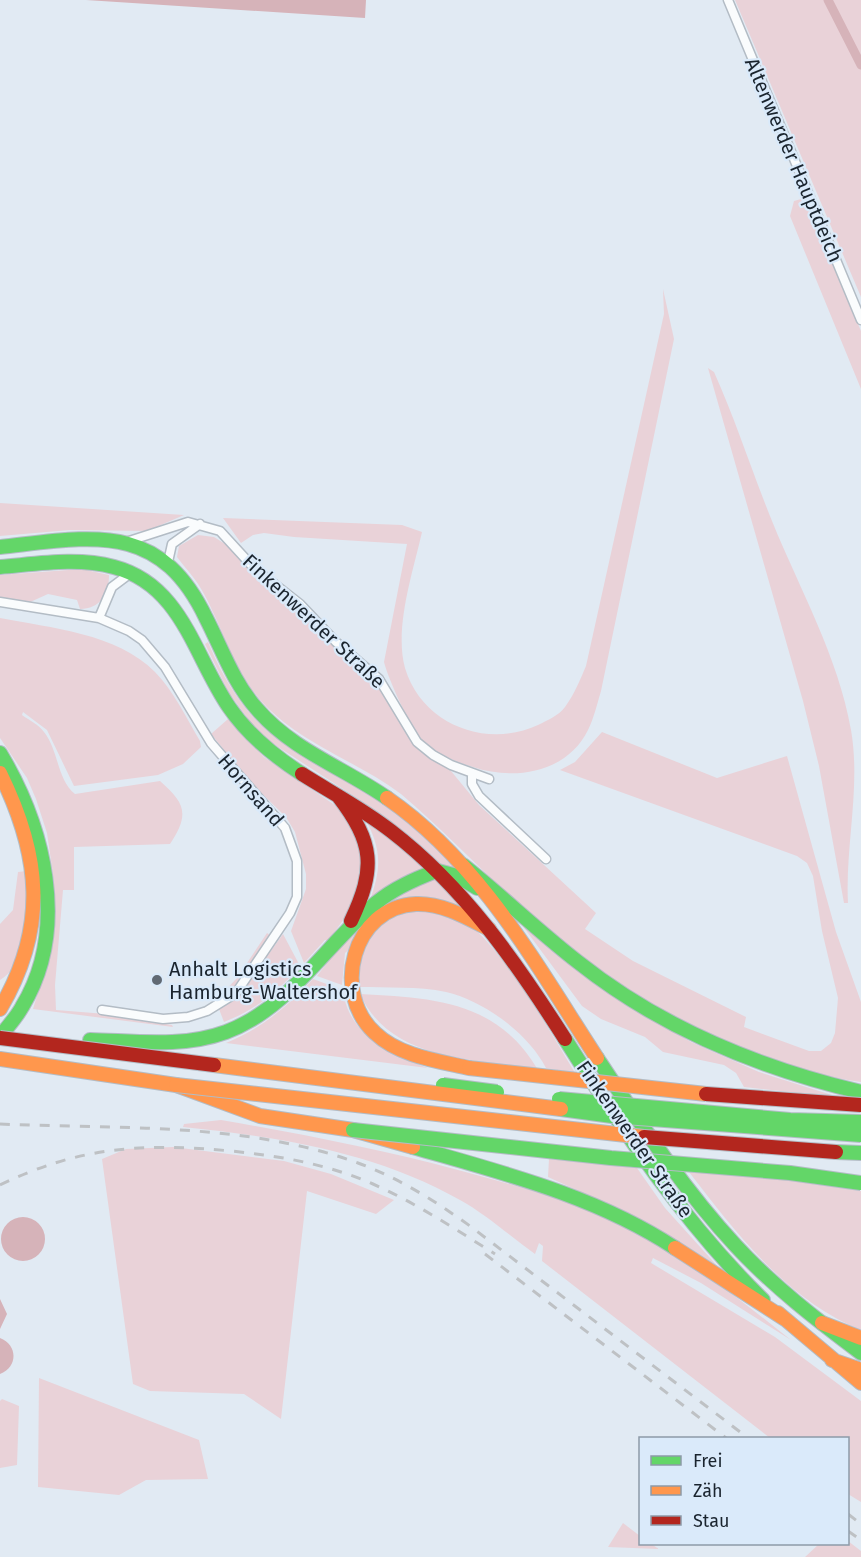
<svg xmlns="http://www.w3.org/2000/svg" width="861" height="1557" viewBox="0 0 861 1557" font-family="'Fira Sans',sans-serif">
  <rect width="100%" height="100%" fill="#e1eaf3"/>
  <path fill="#e9d2d8" d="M 735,0 L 861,0 L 861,297 Z
    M 801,199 L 806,202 L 861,331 L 861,389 L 790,216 L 794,201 Z
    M 663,289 L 674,339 L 601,691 C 597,704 594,718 588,730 C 567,773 514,781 473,767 C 456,762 439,755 425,743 C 411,730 389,681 384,662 L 407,544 L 294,537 L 264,533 L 253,535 L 241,543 L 223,518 L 402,525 L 422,532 C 413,572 394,628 405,668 C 422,725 487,749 538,725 C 548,720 558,716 565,707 C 574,695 580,680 586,666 L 664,314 Z
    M 708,368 L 714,372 C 736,421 752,472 772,521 C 800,590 838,656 851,730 C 861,787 845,846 848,903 L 844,903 L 819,766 L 803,701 Z
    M 0,503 L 184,515 L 147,531 L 70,530 L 0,536 Z
    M 198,535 L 214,537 L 230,547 L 259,579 L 282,596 L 373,680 L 386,695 L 411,742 L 451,771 L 479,805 L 596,913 L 585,929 L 633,961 L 746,1017 L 744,1027 L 809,1051 L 821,1051 L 831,1043 L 835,1033 L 838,998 L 822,931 L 813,876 L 807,863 L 797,856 L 560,770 L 575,762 L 602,732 L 717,778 L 787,756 L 836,932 L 861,1002 L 861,1082 C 770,1071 651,1013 579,957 C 516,908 462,846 401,794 C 357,761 301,744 263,703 C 235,673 223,629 204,594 C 197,580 186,569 177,557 L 179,546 Z
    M 82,569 L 109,575 C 109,594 100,609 80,609 L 77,600 L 48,594 L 28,603 L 0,597 L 0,575 Z
    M 0,618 C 50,628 117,633 155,672 C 173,690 187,719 200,741 L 201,747 L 183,764 L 158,775 L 74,786 L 47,730 L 23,712 L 22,715 C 29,720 39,725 44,732 C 59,751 57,780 75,794 L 160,781 C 185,803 190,814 170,844 L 74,847 L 74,890 L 63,890 L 55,985 L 56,1010 L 106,1014 L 172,1025 L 173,1027 L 33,1009 L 49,956 L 53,926 L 54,881 L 47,833 L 36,799 L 27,778 L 0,738 Z
    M 208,642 C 253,750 306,751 392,809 C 417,826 438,850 460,870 L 439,867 L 366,804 L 269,741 L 254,727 L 229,693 L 205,644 Z
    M 228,719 L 264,757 L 348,814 L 368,859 L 354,905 L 328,941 L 325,940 L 304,963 L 291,931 L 306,889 L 306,874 L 295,832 L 286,817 L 251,783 L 211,734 Z
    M 364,816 L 426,868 L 369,903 C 382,867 382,850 364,816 Z
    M 27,871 C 32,904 32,961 0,980 L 0,924 L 13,910 L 18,872 Z
    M 439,879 L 467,911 L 410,898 L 345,953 L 342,985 L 317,976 C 348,937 386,885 439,879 Z
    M 432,909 C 443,914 456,917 466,923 C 498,941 555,1039 575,1073 L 546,1068 C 528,1033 484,1001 446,992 C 418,986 387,988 358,987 C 352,936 385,911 432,909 Z
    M 519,921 L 667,1028 L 691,1042 L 759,1072 L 838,1097 L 744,1087 L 736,1073 L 724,1065 L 663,1052 L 645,1037 L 601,1019 L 582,1006 Z
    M 267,933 L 270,935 C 257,958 244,980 224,997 L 221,995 L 237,978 Z
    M 283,934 L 300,966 C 278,992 255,1010 224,1022 L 219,1009 L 240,994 Z
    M 313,979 L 343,990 C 348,1035 391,1054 428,1068 L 226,1043 C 262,1028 287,1007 313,979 Z
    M 360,994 C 432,998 497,1000 538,1070 C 474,1058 391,1062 360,994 Z
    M 221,1120 C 301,1134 379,1149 458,1170 C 527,1188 596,1208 658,1244 C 706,1272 748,1306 791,1340 L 701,1283 L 653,1258 L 651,1263 L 775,1337 L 861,1401 L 861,1502 L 848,1494 L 848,1438 L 770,1438 L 542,1261 L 543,1246 L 539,1243 L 535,1254 C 511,1237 487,1215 460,1200 C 375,1152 279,1137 183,1127 L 184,1124 Z
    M 173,1147 L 284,1161 L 331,1174 L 394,1200 L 376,1214 L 307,1191 L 281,1419 L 244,1394 L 150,1391 L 133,1384 L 102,1159 L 126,1149 Z
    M 549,1159 L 637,1168 L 665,1208 L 720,1269 L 616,1208 L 548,1177 Z
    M 689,1172 L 771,1178 L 861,1191 L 861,1330 C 788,1301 736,1233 689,1172 Z
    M 39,1378 L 199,1440 L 208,1479 L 146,1480 L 119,1495 L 38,1487 Z
    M 2,1399 L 19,1406 L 17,1465 L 0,1468 L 0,1401 Z
    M 623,1523 L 640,1536 L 640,1544 L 651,1544 L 659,1549 L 608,1547 Z
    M 848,1541 L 861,1551 L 861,1557 L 805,1557 L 819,1544 L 848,1544 Z"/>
  <path fill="#d6b3b9" d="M 86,0 L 366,0 L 365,18 Z
    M1 1239a22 22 0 1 1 44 0a22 22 0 1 1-44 0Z
    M 0,1299 L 7,1314 L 0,1329 Z
    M 0,1338 C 18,1345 18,1367 0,1374 Z"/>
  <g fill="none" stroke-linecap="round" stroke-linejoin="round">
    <path stroke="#d6b3b9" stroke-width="9" d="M 828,0 L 861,65"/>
    <g stroke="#b3bcc5" stroke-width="11">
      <path id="street" d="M 728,0 L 861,320
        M 126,542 L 188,522 L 220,531 L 254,568 L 300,604 L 336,642 L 379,679 L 417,742 L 433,755 L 451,765 L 489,779
        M 168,562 L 172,544 L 200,524
        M 0,602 L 99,618 L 129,631 L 142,640 L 165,667 L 211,743 L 285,828 L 297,861 L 297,897 L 290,913 L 236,993 L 207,1011 L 188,1017 L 163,1019 L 102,1010
        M 99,618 L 112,587 L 132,572
        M 472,773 L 472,784 L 479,796 L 546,859"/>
    </g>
    <g stroke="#b3bcc5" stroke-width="16">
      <path id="fast" d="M 0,547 C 92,537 159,520 206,618 C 222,649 233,682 257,709 C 292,750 344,768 387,798
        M 0,567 C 37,564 77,557 114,567 C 182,585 194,656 229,707 C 248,735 274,756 302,774
        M 0,753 C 44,827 70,928 22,1007 C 16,1018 7,1027 0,1037
        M 463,865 C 502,896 538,931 578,962 C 661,1028 759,1068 861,1092
        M 438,871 L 457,876 L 477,888
        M 565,1039 C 624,1132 684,1223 763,1300
        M 90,1040 C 134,1041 183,1048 226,1032 C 290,1008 325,945 376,903 C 394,888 415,879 436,871
        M 597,1058 C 640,1123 683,1189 736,1246 C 773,1286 817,1320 861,1353
        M 413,1147 C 503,1173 596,1196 675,1248
        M 836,1152 L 861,1153"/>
    </g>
    <g stroke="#b3bcc5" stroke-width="16">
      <path id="slow" d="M 0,773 C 41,856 48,927 0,1009
        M 387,798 C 480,862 537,966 597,1058
        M 0,1059 L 176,1085 L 260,1116 L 353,1130 L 413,1147
        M 469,1068 C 438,1061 399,1056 375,1033 C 331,993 352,907 416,904 C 442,903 466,917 489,929
        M 675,1248 L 785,1319
        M 778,1313 L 861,1383
        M 822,1323 L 861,1338
        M 832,1360 L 861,1370"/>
    </g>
    <g stroke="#b3bcc5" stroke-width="16">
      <path id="jam" d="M 302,774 C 332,793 363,809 391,831 C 464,887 516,962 565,1039
        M 338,796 C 374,843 376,868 351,921"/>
    </g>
    <use href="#street" stroke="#fafcfd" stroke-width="8"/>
    <use href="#fast" stroke="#63d668" stroke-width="14"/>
    <use href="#slow" stroke="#ff974d" stroke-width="14"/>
    <use href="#jam" stroke="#b3261e" stroke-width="14"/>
    <path stroke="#bec1c4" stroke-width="3" stroke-dasharray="10 10" stroke-linecap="butt" d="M 0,1124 C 118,1129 246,1122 358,1163 C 399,1178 435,1201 470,1226 L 748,1438
      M 0,1185 C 81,1146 143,1143 231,1151 C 280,1156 327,1164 373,1184 C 416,1203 455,1229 495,1254
      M 485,1254 L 726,1438
      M 848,1514 L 861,1524
      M 848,1531 L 861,1540"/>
    <g stroke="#b3bcc5" stroke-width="16" stroke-linecap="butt">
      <path id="fast-bridge" d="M 443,1085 L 497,1092
        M 559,1099 L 790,1120 L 861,1122
        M 561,1109 L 612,1116 L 861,1135
        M 353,1130 L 611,1158 L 790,1173 L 861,1183"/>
    </g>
    <g stroke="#b3bcc5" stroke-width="16" stroke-linecap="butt">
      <path id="slow-bridge" d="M 214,1065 L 561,1109
        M 469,1068 L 706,1094
        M 176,1085 L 644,1137"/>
    </g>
    <g stroke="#b3bcc5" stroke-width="16" stroke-linecap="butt">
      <path id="jam-bridge" d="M 0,1038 L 214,1065
        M 706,1094 L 861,1105
        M 644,1137 L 836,1152"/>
    </g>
    <use href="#fast-bridge" stroke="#63d668" stroke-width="14"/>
    <use href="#slow-bridge" stroke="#ff974d" stroke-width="14"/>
    <use href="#jam-bridge" stroke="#b3261e" stroke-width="14"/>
  </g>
  <circle fill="#606973" stroke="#daeafa" stroke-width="2" cx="157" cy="980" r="6"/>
  <g text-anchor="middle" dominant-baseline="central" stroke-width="4.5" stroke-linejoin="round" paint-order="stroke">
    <g font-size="20" fill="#1a242e" stroke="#daeafa">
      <text transform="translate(794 160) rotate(67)">Altenwerder Hauptdeich</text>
      <text transform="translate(314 621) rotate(43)">Finkenwerder Straße</text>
      <text transform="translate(251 790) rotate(49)">Hornsand</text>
      <text transform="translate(635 1139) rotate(55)">Finkenwerder Straße</text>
    </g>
    <g font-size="20" fill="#1a242e" stroke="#daeafa" text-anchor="start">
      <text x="169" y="969">Anhalt Logistics<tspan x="169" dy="23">Hamburg-Waltershof</tspan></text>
    </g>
  </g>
  <rect x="639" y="1437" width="210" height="108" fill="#daeafa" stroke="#8d9ba8" stroke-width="1.5"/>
  <rect x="651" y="1456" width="30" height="9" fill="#63d668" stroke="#8d9ba8" stroke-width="1.5"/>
  <text x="693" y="1467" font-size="18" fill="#1a242e">Frei</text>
  <rect x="651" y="1486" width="30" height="9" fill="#ff974d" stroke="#8d9ba8" stroke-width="1.5"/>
  <text x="693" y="1497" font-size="18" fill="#1a242e">Zäh</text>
  <rect x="651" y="1516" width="30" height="9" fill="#b3261e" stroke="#8d9ba8" stroke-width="1.5"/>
  <text x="693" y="1527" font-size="18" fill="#1a242e">Stau</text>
</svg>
